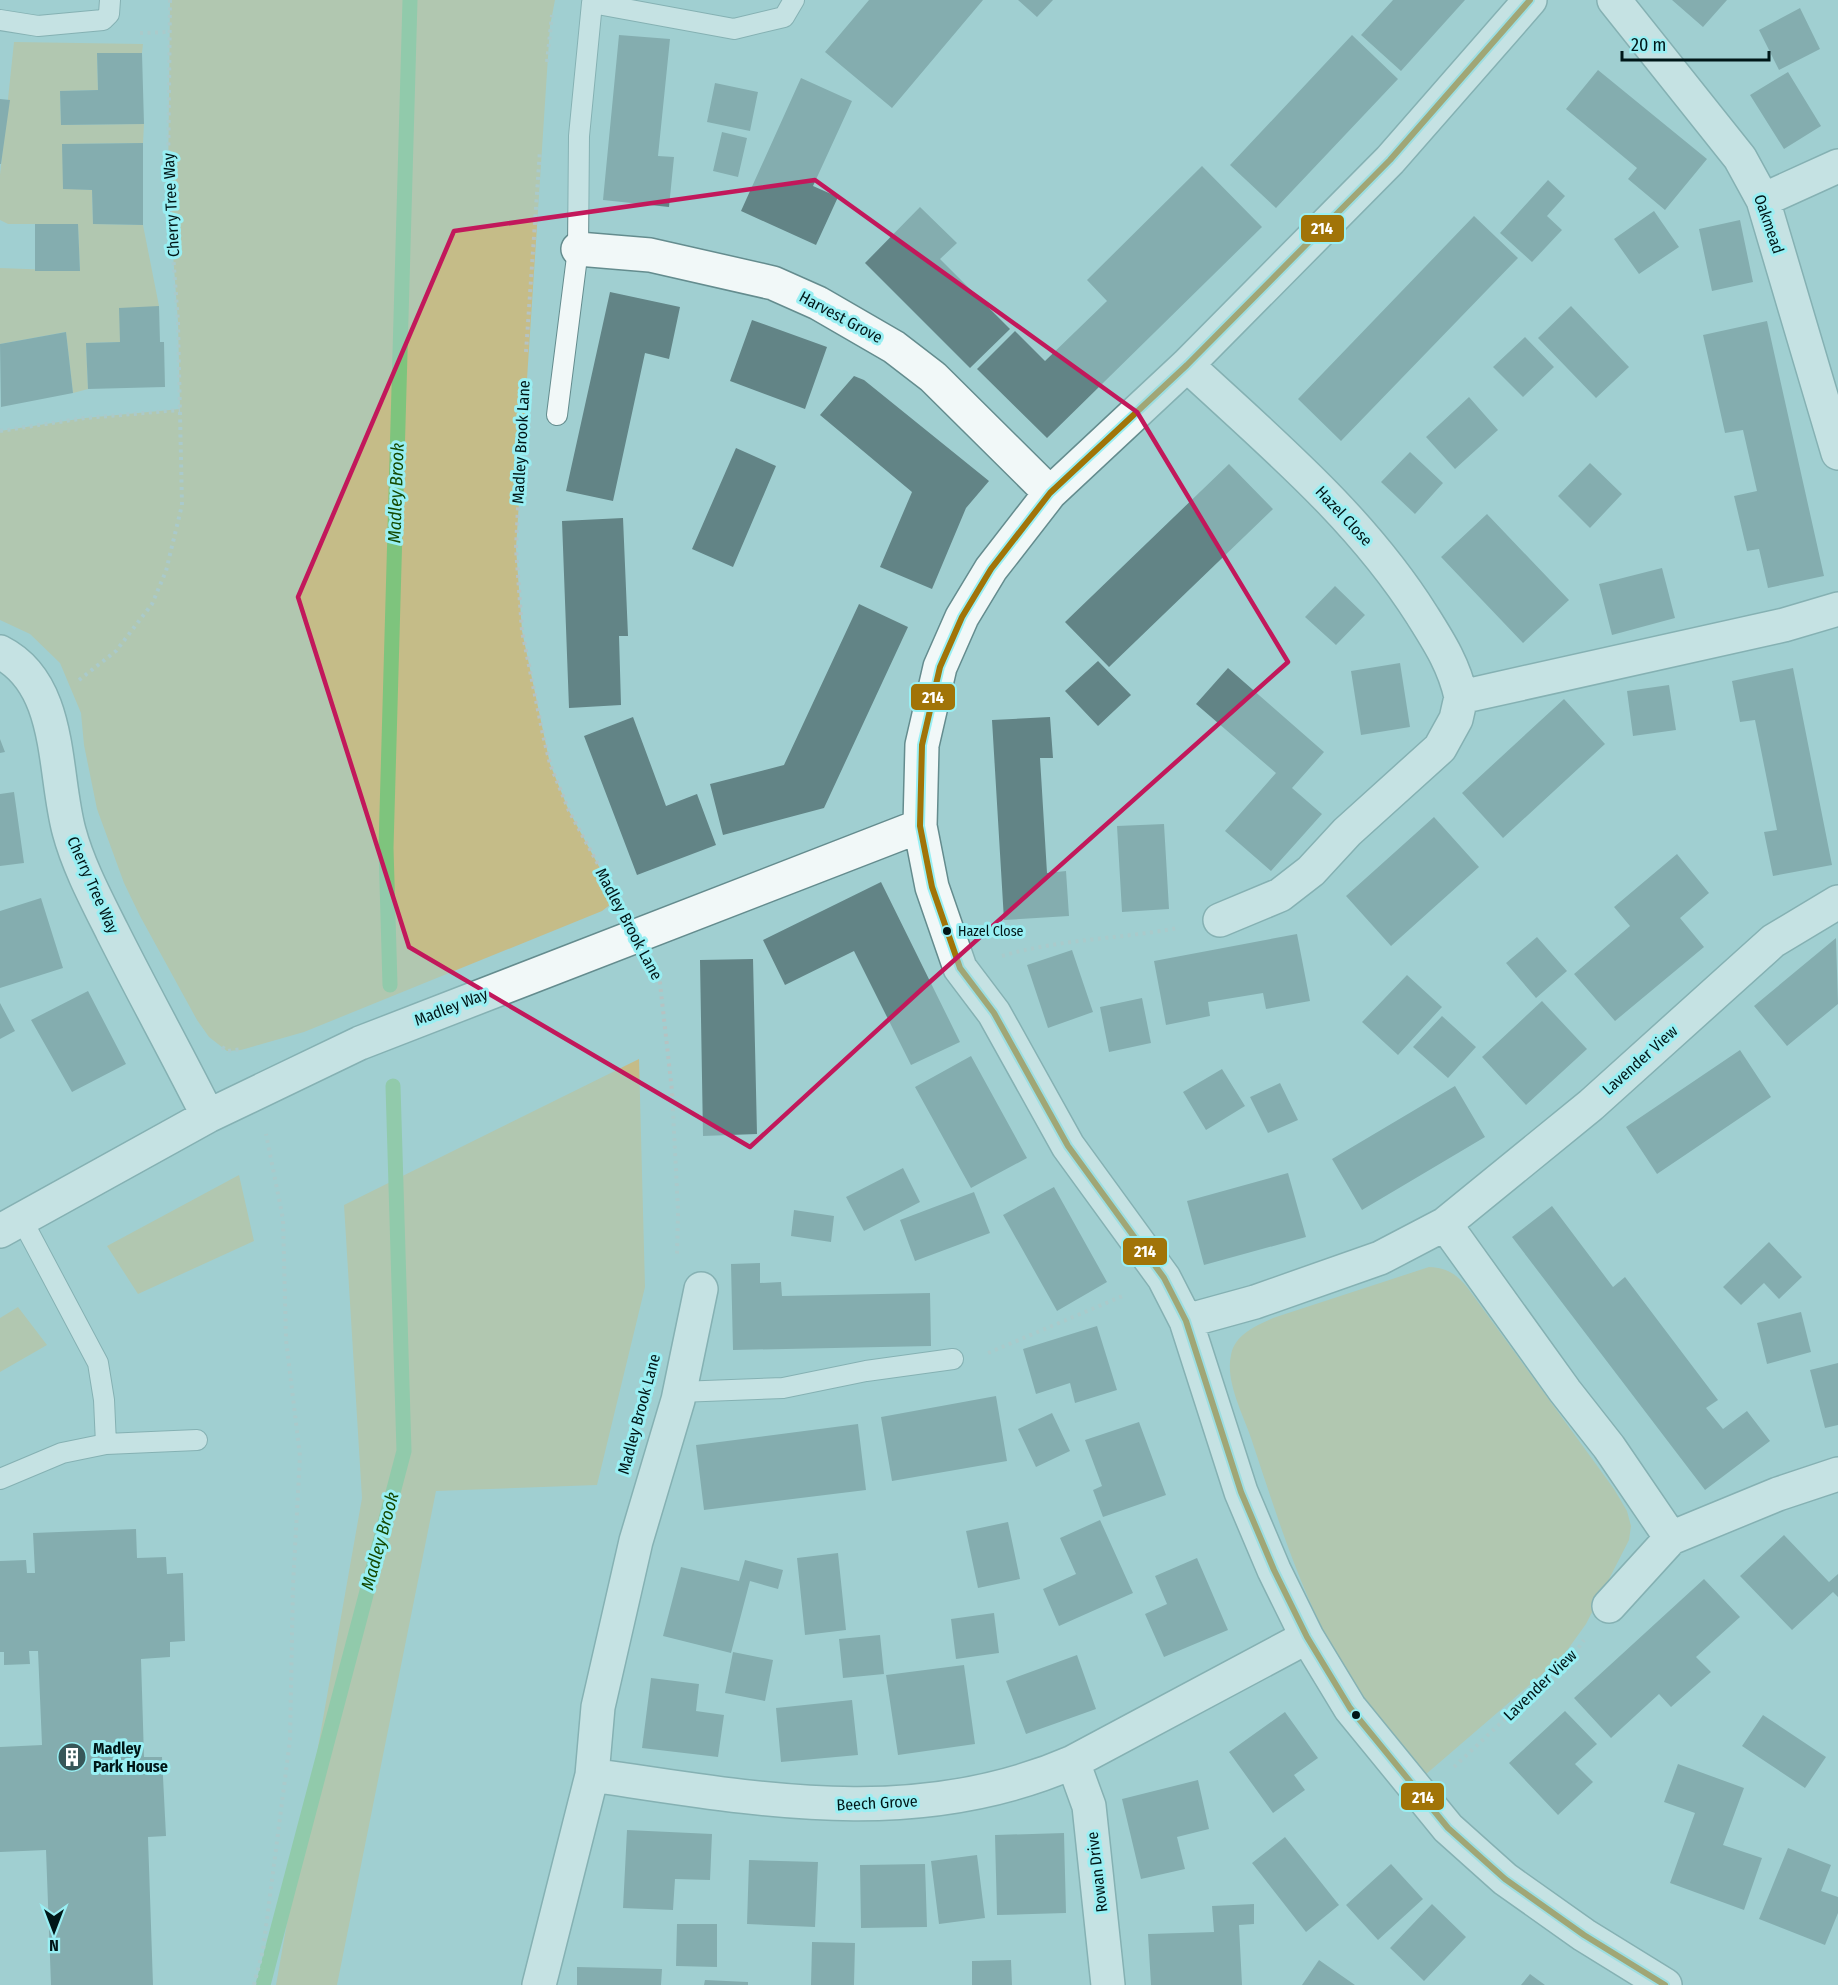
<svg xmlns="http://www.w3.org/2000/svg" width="1838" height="1985" viewBox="0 0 1838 1985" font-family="'Fira Sans Condensed',sans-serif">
  <rect width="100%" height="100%" fill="#a0cfd1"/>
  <path fill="#c5bc88" d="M 170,0 L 555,0 L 550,26 L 516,548 L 522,631 L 550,764 L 569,811 L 615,896 L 611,904 L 602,911 L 304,1032 L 241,1050 L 227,1051 L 209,1037 L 197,1020 L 140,916 L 124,883 L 97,809 L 84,745 L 81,713 L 60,663 L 30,634 L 0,620 L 0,431 L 85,418 L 180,409 L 178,322 L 168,186 Z
    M 14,42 L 143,44 L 142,53 L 97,54 L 98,90 L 60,91 L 61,125 L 144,124 L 143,143 L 63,144 L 63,188 L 92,190 L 93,224 L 143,225 L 159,306 L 120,342 L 86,343 L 88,389 L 73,393 L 66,332 L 0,344 L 0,268 L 80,271 L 78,224 L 8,224 L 0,220 L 0,175 Z
    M 639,1059 L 645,1287 L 597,1485 L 436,1491 L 337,1985 L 276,1985 L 362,1498 L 344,1205 Z
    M 239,1175 L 254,1241 L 138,1294 L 107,1246 Z
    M 1429,1267 C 1447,1268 1455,1273 1467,1287 L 1614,1489 L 1627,1511 L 1631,1526 L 1629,1540 L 1586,1624 L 1563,1656 L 1425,1775 C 1401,1741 1365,1704 1345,1670 C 1302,1599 1277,1516 1251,1438 C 1243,1414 1225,1381 1231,1355 C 1235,1334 1256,1326 1273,1318 Z
    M 18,1307 L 47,1345 L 0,1372 L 0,1318 Z"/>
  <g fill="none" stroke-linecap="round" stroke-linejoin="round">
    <path stroke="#7ec47d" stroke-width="15" d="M 390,985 L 386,848 L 410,0
      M 263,1985 L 404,1451 L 393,1086"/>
  </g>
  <path fill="#628486" d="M 869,0 L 983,0 L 892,108 L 825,52 Z
    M 1018,0 L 1053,0 L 1037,17 Z
    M 1393,0 L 1465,0 L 1401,71 L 1361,35 Z
    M 1672,0 L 1727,0 L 1703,27 Z
    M 1800,8 L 1820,49 L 1779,70 L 1759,30 Z
    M 619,35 L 670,39 L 658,156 L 674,157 L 669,207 L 603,200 Z
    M 1352,35 L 1398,79 L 1276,208 L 1230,165 Z
    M 97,53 L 142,53 L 144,124 L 61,125 L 60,91 L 98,90 Z
    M 1598,70 L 1707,159 L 1665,210 L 1628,179 L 1637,168 L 1566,109 Z
    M 1788,72 L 1821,126 L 1784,149 L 1750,95 Z
    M 801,78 L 852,101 L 813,186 L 838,197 L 816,245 L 741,211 Z
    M 715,83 L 758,92 L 750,131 L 707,122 Z
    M 0,99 L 10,100 L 1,164 L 0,164 Z
    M 722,132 L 747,138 L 738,177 L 713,171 Z
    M 143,143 L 143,225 L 93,224 L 92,190 L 63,189 L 62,144 Z
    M 1202,166 L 1262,227 L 1047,438 L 977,369 L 1015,331 L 1045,361 L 1107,301 L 1087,280 Z
    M 1548,180 L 1565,196 L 1547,216 L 1562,230 L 1532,262 L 1500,233 Z
    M 920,207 L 957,243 L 940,259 L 1010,329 L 970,368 L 865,263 Z
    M 1654,211 L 1679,247 L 1639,274 L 1614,239 Z
    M 1474,216 L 1518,258 L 1341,441 L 1298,399 Z
    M 1740,220 L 1753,282 L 1712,291 L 1699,229 Z
    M 35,224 L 78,224 L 80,271 L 35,271 Z
    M 610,292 L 680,307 L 669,359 L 645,353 L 613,501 L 566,491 Z
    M 159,306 L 160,342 L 164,342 L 165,387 L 88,389 L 86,343 L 120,342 L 119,308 Z
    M 1571,306 L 1629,367 L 1596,398 L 1538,338 Z
    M 752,320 L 827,347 L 805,409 L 730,381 Z
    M 1767,321 L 1824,576 L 1768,588 L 1759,549 L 1747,551 L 1734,496 L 1757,491 L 1743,430 L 1725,433 L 1703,335 Z
    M 66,332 L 73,393 L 1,407 L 0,344 Z
    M 1525,337 L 1554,367 L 1523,397 L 1493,367 Z
    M 854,376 L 864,380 L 989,481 L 966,508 L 932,589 L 880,567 L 912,492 L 820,415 Z
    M 1469,397 L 1498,430 L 1455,469 L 1426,437 Z
    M 736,448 L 776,466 L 733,567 L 692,549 Z
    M 1410,452 L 1443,483 L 1415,514 L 1381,482 Z
    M 1590,463 L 1622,494 L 1590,528 L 1558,496 Z
    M 1229,464 L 1273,509 L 1109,667 L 1065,622 Z
    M 1487,514 L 1569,600 L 1523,643 L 1441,557 Z
    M 623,518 L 628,636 L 619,636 L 621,705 L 569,708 L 562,521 Z
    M 1662,568 L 1675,618 L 1612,635 L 1599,584 Z
    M 1335,586 L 1365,615 L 1336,645 L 1305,617 Z
    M 859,604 L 908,627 L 824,808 L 723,835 L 710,784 L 784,765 Z
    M 1098,661 L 1131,695 L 1098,726 L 1065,691 Z
    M 1400,663 L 1410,727 L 1361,735 L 1351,671 Z
    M 1228,668 L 1324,752 L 1292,788 L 1322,814 L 1271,871 L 1225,831 L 1276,773 L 1196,704 Z
    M 1793,668 L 1832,865 L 1773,876 L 1764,832 L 1777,830 L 1755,720 L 1740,722 L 1732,681 Z
    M 1669,685 L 1676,730 L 1633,736 L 1627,691 Z
    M 1564,699 L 1605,744 L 1503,838 L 1462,793 Z
    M 633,717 L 666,806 L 697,794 L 716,845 L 637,875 L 584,736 Z
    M 1050,717 L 1053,758 L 1040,758 L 1047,873 L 1066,871 L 1069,916 L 1004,920 L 992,720 Z
    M 0,739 L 5,752 L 0,753 Z
    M 14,792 L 24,863 L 0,866 L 0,794 Z
    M 1434,817 L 1479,867 L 1391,946 L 1346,896 Z
    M 1164,824 L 1169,909 L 1122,912 L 1117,826 Z
    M 1677,854 L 1709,893 L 1680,918 L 1704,947 L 1615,1021 L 1574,974 L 1630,926 L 1614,907 Z
    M 881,882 L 960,1042 L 911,1065 L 854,951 L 785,985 L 763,940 Z
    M 41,898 L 63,968 L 0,988 L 0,911 Z
    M 1297,934 L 1310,1001 L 1266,1009 L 1263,993 L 1208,1002 L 1210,1016 L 1166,1025 L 1154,961 Z
    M 1537,937 L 1567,971 L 1536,998 L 1506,963 Z
    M 1836,938 L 1838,1004 L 1787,1046 L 1754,1006 Z
    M 1072,950 L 1093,1012 L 1048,1028 L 1027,965 Z
    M 753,959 L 757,1134 L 703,1136 L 700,960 Z
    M 1407,975 L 1442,1007 L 1398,1055 L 1362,1022 Z
    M 88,991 L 126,1064 L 72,1092 L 31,1020 Z
    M 1142,998 L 1151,1043 L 1109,1052 L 1100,1007 Z
    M 1542,1001 L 1587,1049 L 1526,1105 L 1482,1057 Z
    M 0,1003 L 15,1031 L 0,1039 Z
    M 1442,1016 L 1476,1047 L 1448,1078 L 1413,1047 Z
    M 1740,1050 L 1771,1097 L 1657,1174 L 1626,1127 Z
    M 971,1056 L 1027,1158 L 971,1188 L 915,1087 Z
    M 1222,1069 L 1245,1106 L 1206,1130 L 1183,1092 Z
    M 1280,1083 L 1298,1120 L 1268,1133 L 1250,1097 Z
    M 1455,1086 L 1485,1137 L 1362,1210 L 1332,1159 Z
    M 903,1168 L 920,1202 L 864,1231 L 846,1197 Z
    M 1288,1173 L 1306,1237 L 1204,1265 L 1187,1201 Z
    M 1054,1187 L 1107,1282 L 1057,1311 L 1003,1215 Z
    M 974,1192 L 990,1233 L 915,1261 L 900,1220 Z
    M 1552,1206 L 1613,1287 L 1625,1277 L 1718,1400 L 1706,1408 L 1723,1429 L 1747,1411 L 1770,1441 L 1705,1490 L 1512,1237 Z
    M 794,1210 L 834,1216 L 831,1242 L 791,1236 Z
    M 1769,1242 L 1802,1277 L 1779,1299 L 1764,1283 L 1741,1305 L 1723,1287 Z
    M 760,1263 L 760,1283 L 781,1282 L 782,1296 L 930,1293 L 931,1346 L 733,1350 L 731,1264 Z
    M 1801,1312 L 1811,1352 L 1767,1364 L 1757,1323 Z
    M 1097,1326 L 1117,1390 L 1075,1403 L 1070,1383 L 1036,1394 L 1023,1349 Z
    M 1838,1363 L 1838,1425 L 1825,1428 L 1810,1370 Z
    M 996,1396 L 1007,1461 L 892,1481 L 881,1417 Z
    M 1052,1413 L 1070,1451 L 1036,1467 L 1018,1429 Z
    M 1139,1422 L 1166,1495 L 1103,1517 L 1093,1490 L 1102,1486 L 1085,1440 Z
    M 858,1424 L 866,1490 L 704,1510 L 696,1445 Z
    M 1100,1520 L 1133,1593 L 1059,1626 L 1043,1589 L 1076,1574 L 1060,1538 Z
    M 1008,1522 L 1020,1579 L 978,1588 L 966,1531 Z
    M 136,1529 L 137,1558 L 166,1557 L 167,1574 L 183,1573 L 185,1641 L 170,1642 L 170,1657 L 141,1659 L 144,1757 L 162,1757 L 166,1836 L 148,1837 L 153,1985 L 51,1985 L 46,1850 L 0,1852 L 0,1747 L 42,1745 L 38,1651 L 29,1651 L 30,1664 L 4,1665 L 4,1652 L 0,1652 L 0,1561 L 26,1560 L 27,1573 L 35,1573 L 33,1533 Z
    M 1784,1535 L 1829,1582 L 1838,1574 L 1838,1597 L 1833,1592 L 1792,1630 L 1740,1576 Z
    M 838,1553 L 846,1630 L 805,1635 L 797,1558 Z
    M 1197,1558 L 1228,1630 L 1164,1657 L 1145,1614 L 1167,1604 L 1155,1576 Z
    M 745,1560 L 783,1570 L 778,1589 L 750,1581 L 731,1653 L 663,1636 L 681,1567 L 739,1581 Z
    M 1704,1579 L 1740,1617 L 1696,1657 L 1711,1672 L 1671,1707 L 1659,1694 L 1611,1738 L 1574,1698 Z
    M 994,1613 L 999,1653 L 956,1659 L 951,1619 Z
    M 880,1635 L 884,1674 L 843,1678 L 839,1639 Z
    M 733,1652 L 773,1660 L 765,1701 L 725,1693 Z
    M 1077,1655 L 1096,1709 L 1026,1734 L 1006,1681 Z
    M 964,1665 L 975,1744 L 898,1755 L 886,1675 Z
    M 651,1678 L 699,1684 L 696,1711 L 724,1715 L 718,1757 L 642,1748 Z
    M 852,1700 L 858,1755 L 781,1762 L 776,1708 Z
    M 1565,1711 L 1597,1744 L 1575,1764 L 1593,1782 L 1558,1815 L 1509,1763 Z
    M 1285,1712 L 1318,1758 L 1294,1775 L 1305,1790 L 1273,1813 L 1229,1752 Z
    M 1763,1715 L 1826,1757 L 1805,1788 L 1742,1746 Z
    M 1678,1764 L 1744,1788 L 1723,1845 L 1762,1858 L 1744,1910 L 1670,1883 L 1695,1813 L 1664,1802 Z
    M 1198,1780 L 1209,1829 L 1177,1837 L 1185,1869 L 1141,1879 L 1122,1799 Z
    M 627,1830 L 712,1834 L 710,1880 L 675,1879 L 673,1910 L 623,1908 Z
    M 1064,1833 L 1066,1913 L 997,1915 L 995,1835 Z
    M 1285,1837 L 1339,1905 L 1306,1932 L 1252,1863 Z
    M 1788,1848 L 1831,1865 L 1821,1891 L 1838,1897 L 1838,1913 L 1825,1945 L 1759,1919 Z
    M 977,1855 L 985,1918 L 939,1924 L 931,1861 Z
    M 749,1860 L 818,1862 L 815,1927 L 747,1924 Z
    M 925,1864 L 927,1927 L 861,1928 L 860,1865 Z
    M 1391,1864 L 1423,1899 L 1378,1940 L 1346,1905 Z
    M 1254,1904 L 1254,1924 L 1239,1925 L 1242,1985 L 1151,1985 L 1148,1934 L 1214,1932 L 1212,1906 Z
    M 1432,1904 L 1466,1937 L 1424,1981 L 1390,1948 Z
    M 677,1924 L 717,1924 L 717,1967 L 676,1966 Z
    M 812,1942 L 855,1943 L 854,1985 L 811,1985 Z
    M 1011,1960 L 1012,1985 L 972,1985 L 972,1961 Z
    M 1319,1960 L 1355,1985 L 1302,1985 Z
    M 577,1967 L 662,1969 L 661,1985 L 577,1985 Z
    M 1530,1974 L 1545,1985 L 1521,1985 Z
    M 705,1980 L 748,1982 L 748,1985 L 704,1985 Z"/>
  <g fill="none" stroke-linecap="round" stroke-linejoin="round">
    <g stroke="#648c8e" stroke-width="22">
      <path id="service" d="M 0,20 L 38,26 L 103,20 L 109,14 L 110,0
        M 557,415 L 578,249 L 579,136 L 592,3 L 734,29 L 784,17 L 794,0
        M 21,1218 L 98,1363 L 104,1400 L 106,1444
        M 679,1392 L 783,1388 L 866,1371 L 953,1359
        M 0,1479 L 62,1453 L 106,1444 L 197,1440"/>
    </g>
    <g stroke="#648c8e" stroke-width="36">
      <path id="minor" d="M 1530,0 L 1390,160 L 1187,365 L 1050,493 L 991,569 L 962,617 L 940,667 L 922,745 L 920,826 L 932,887 L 960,968 L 994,1013 L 1068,1146 L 1164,1278 L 1186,1321 L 1241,1492 L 1274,1570 L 1307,1637 L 1350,1708 L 1448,1828 L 1505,1879 L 1584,1935 L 1665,1985
        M 1614,0 L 1740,158 L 1763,200 L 1838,453
        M 1763,200 L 1838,166
        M 578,249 L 650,255 L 773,283 L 818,303 L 894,347 L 933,377 L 1050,493
        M 1187,365 C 1271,443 1360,517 1422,615 C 1439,642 1454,665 1461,697
        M 0,652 C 63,684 53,772 69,831 C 78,865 96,899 112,931 C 143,993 177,1054 208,1116
        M 1220,920 L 1280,895 L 1311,871 L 1347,832 L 1440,748 L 1456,719 L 1461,697 L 1784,625 L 1838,609
        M 1445,1224 L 1565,1391 L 1609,1447 L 1671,1538
        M 0,1231 L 208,1116 L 360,1043 L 920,826
        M 1186,1321 L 1255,1302 L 1380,1258 L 1445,1224 L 1591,1105 L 1773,941 L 1838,902
        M 1609,1606 L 1671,1538 L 1778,1494 L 1838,1474
        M 1073,1762 L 1089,1806 L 1108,1985
        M 592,1775 C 756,1799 915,1831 1073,1762 L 1307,1637
        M 539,1985 L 592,1775 L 598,1707 L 636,1541 L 678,1400 L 701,1289"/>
    </g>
    <path stroke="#b5c3c3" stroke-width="4" stroke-dasharray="3 4.5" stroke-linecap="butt" d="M 140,33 L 169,32
      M 547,62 L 552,15
      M 526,352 L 540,150
      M 522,425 L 516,548 L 522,631 L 543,735 L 550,764 L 569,811 L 617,899
      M 0,431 L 85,418 L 180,410
      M 79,680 L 116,651 L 152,604 L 166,571 L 182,505 L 178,322 L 168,186 L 170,0
      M 1002,956 C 1059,939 1120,939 1178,928
      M 659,974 L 672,1091 L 678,1211 L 677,1256
      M 222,1047 L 227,1051 L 243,1049
      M 988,1353 L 1125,1295
      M 1454,1767 L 1573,1655 L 1584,1640
      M 254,1985 L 263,1950 L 290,1740 L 293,1585 L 300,1456 L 286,1340 L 283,1219 L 266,1134"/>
    <use href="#service" stroke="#f1f8f8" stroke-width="20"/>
    <use href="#minor" stroke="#f1f8f8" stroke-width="33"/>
    <g stroke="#99eff3" stroke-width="10">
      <path id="bus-1" d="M 1530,0 L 1390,160 L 1187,365 L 1050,493 L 991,569 L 962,617 L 940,667 L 922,745 L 920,826 L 932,887 L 960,968 L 994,1013 L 1068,1146 L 1164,1278 L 1186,1321 L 1241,1492 L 1274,1570 L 1307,1637 L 1350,1708 L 1448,1828 L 1505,1879 L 1584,1935 L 1665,1985"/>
    </g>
    <use href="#bus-1" stroke="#a17408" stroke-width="6"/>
  </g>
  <path d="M0 0H1838V1985H0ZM 815,180 L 1137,412 L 1288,662 L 922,989 L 750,1147 L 409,947 L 298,597 L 454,231 Z" fill="#a0cfd1" fill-opacity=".55" fill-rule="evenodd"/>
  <path fill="none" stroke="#c2185b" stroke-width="4.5" stroke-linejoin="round" d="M 815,180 L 1137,412 L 1288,662 L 922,989 L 750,1147 L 409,947 L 298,597 L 454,231 Z"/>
  <defs>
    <g id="building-disc" transform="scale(1.5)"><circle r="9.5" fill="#385759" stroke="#99eff3"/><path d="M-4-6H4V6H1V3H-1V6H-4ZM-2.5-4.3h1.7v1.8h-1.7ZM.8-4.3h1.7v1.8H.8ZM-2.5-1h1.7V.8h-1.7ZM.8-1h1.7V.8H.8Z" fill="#fff"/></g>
  </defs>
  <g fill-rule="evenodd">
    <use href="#building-disc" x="72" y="1757"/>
  </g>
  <g fill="#001718" stroke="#99eff3" stroke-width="2">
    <circle cx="947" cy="931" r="5"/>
    <circle cx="1356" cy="1715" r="5"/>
  </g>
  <g text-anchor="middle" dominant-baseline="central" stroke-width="6" stroke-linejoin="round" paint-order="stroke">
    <g font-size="14" fill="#001718" stroke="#99eff3" text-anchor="start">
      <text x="958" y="931">Hazel Close</text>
    </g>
    <g font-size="16" fill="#001718" stroke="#99eff3">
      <text transform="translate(171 205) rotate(-93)">Cherry Tree Way</text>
      <text transform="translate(1769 224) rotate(71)">Oakmead</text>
      <text transform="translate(841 317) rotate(28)">Harvest Grove</text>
      <text transform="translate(521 442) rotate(-87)">Madley Brook Lane</text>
      <text transform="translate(1344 516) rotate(47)">Hazel Close</text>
      <text transform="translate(93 885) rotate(66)">Cherry Tree Way</text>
      <text transform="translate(629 924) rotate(62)">Madley Brook Lane</text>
      <text transform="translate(451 1007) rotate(-21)">Madley Way</text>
      <text transform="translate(1640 1060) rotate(-42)">Lavender View</text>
      <text transform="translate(639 1414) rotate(-75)">Madley Brook Lane</text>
      <text transform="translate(1540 1685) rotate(-44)">Lavender View</text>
      <text transform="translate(877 1803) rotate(-3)">Beech Grove</text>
      <text transform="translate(1097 1872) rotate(-97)">Rowan Drive</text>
    </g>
    <g font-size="16" font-weight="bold" fill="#001718" stroke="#99eff3" text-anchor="start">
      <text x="93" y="1748">Madley<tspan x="93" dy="18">Park House</tspan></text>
    </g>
    <g font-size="18" font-style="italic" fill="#134800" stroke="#99eff3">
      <text transform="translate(396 493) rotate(-88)">Madley Brook</text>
      <text transform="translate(380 1541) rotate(-75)">Madley Brook</text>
    </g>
  </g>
  <g stroke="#99eff3" stroke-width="2">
    <rect x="1300" y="214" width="45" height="29" rx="6" fill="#a17408"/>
    <rect x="910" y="683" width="46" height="28" rx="6" fill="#a17408"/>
    <rect x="1122" y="1237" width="46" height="29" rx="6" fill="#a17408"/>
    <rect x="1400" y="1782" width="45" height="29" rx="6" fill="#a17408"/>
  </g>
  <g font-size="16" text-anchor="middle" font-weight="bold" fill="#fff">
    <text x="1322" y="234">214</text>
    <text x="933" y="703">214</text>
    <text x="1145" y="1257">214</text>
    <text x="1423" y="1803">214</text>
  </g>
  <g transform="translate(54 1931) rotate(180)" stroke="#99eff3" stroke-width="4.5" paint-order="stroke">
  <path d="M0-4.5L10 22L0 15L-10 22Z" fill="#001718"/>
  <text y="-9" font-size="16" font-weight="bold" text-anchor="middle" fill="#001718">N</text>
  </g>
  <path d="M1622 51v9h147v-9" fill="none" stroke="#001718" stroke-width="3"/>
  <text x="1631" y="51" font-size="18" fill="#001718" stroke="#99eff3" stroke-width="4.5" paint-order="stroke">20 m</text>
</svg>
